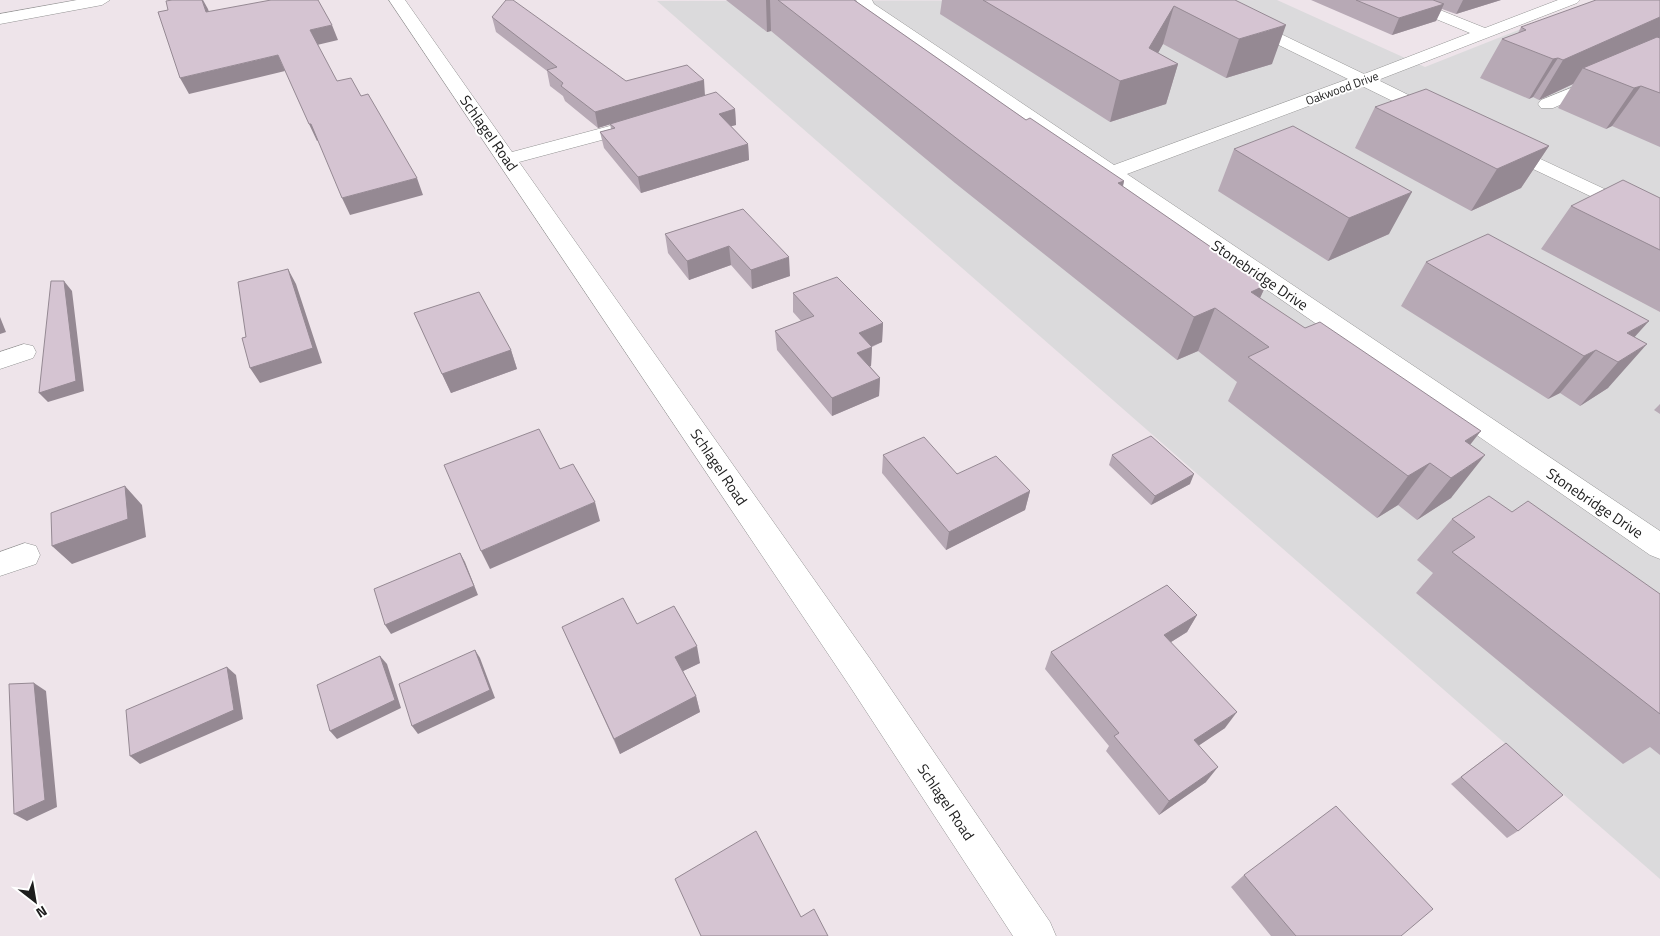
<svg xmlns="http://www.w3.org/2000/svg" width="1660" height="936" viewBox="0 0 1660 936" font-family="'Titillium Web',sans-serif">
  <rect width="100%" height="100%" fill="#eee4ea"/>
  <path fill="#dbdadc" d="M 1277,0 L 1425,67 L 1579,6 L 1605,0 L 1660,0 L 1660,879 L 657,1 Z"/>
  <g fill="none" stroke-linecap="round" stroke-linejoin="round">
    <g stroke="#949494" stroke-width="1">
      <path id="minor" d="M 77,0 L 110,0 L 102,5 L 0,24 L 0,14 Z
        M 389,0 L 405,0 L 512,152 L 636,119 L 643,121 L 645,125 L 643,129 L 519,162 L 873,663 L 1050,922 L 1056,936 L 1013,936 L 849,685 Z
        M 856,0 L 872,0 L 874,4 L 1114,165 L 1348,79 L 1193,3 L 1190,0 L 1210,0 L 1364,74 L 1470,33 L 1397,3 L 1394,0 L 1415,0 L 1485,28 L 1558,0 L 1580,0 L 1577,3 L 1378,80 L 1439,110 L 1442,114 L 1439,118 L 1427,118 L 1362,86 L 1127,174 L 1660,531 L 1660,559 L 1650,555 L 863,10 Z
        M 1598,77 L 1604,78 L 1607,82 L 1604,86 L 1553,108 L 1541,108 L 1538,104 L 1541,100 Z
        M 1504,142 L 1660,215 L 1660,229 L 1497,152 L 1494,148 L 1497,144 Z
        M 24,344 L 33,346 L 36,352 L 33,358 L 0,369 L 0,352 Z
        M 25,543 L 36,546 L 40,555 L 36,564 L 0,576 L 0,552 Z"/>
    </g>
    <use href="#minor" fill="#fff" fill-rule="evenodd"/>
  </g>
  <path fill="#b7a9b5" d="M 726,0 L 854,0 L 1026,120 L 1124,181 L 1123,187 L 1266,285 L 1260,298 L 1470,445 L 1451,498 L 1417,520 L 1398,505 L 1377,518 L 1228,401 L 1237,382 L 1198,351 L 1177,360 L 955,183 L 771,31 L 767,32 Z
    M 942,0 L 1235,0 L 1272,64 L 1226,78 L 1163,44 L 1158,53 L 1178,64 L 1166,104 L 1110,122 L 940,14 Z
    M 1311,0 L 1501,0 L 1456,14 L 1442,9 L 1436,21 L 1392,35 Z
    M 1660,0 L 1660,147 L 1612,126 L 1606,129 L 1558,108 L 1573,84 L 1539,100 L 1533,97 L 1529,99 L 1480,78 L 1502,39 L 1518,33 L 1521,27 Z
    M 492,17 L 626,81 L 705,95 L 735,109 L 736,125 L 731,126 L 748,144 L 749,160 L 641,193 L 604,148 L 600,132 L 611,129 L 610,124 L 598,128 L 565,101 L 563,96 L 550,86 L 547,71 L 496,32 Z
    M 1375,107 L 1549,146 L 1521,188 L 1471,211 L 1355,148 Z
    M 1234,149 L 1389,234 L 1328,261 L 1218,191 Z
    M 1660,198 L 1660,312 L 1541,249 L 1571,206 Z
    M 743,209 L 790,276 L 752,289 L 731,265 L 689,280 L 668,253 L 665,234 Z
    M 1426,262 L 1634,337 L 1608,388 L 1580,406 L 1560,393 L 1548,399 L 1401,306 Z
    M 793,293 L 883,323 L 882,342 L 872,347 L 871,366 L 870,366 L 880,378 L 879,396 L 832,416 L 777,350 L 775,331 L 801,321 L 793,312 Z
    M 414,313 L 511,350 L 517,369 L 451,393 Z
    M 1660,404 L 1660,414 L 1654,410 Z
    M 883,455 L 1030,491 L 1025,510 L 946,550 L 882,473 Z
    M 1112,455 L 1190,484 L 1151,505 L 1109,465 Z
    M 1512,512 L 1660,594 L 1660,755 L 1650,747 L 1623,764 L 1416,593 L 1433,573 L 1417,560 L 1452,519 Z
    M 1197,615 L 1187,632 L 1171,642 L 1225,728 L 1198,746 L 1206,782 L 1159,815 L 1106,751 L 1109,746 L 1045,669 L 1051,652 Z
    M 637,624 L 700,663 L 683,671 L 696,696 L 700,712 L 620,754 L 562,627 Z
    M 1506,743 L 1518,831 L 1507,838 L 1451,784 Z
    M 1244,875 L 1401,936 L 1271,936 L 1231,887 Z"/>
  <path fill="#958993" d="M 202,0 L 203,0 L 208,9 L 214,27 L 206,12 Z
    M 766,0 L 770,0 L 771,31 L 767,32 Z
    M 1463,0 L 1501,0 L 1456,14 Z
    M 1444,4 L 1436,21 L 1392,35 L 1399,18 Z
    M 1174,6 L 1163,44 L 1147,73 L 1178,64 L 1166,104 L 1110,122 L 1120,81 L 1149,48 Z
    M 1660,17 L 1660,44 L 1583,68 L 1573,84 L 1539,100 L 1563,60 Z
    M 332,25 L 338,40 L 317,45 L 310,30 Z
    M 1286,25 L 1272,64 L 1226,78 L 1239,39 Z
    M 278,55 L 285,71 L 189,94 L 180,78 Z
    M 1558,58 L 1533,97 L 1529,99 L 1553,59 Z
    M 704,80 L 705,96 L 598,128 L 595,112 Z
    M 1641,86 L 1612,126 L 1606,129 L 1634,88 Z
    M 735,109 L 736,125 L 720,129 L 719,114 Z
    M 309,124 L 311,124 L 319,140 L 317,141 Z
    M 748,144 L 749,160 L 641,193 L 638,177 Z
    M 1549,146 L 1521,188 L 1471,211 L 1497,169 Z
    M 417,178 L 423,195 L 350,215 L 342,198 Z
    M 1124,181 L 1113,223 L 1118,183 Z
    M 1412,192 L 1389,234 L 1328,261 L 1349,218 Z
    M 729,246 L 731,265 L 689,280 L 687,261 Z
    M 789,257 L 790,276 L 752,289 L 751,270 Z
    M 288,269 L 296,284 L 322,363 L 260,383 L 250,368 Z
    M 64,281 L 72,291 L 84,391 L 48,402 L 39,393 Z
    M 1266,285 L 1246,328 L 1251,292 Z
    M 1215,308 L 1198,351 L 1177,360 L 1194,317 Z
    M 0,317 L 6,332 L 0,334 Z
    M 1649,321 L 1614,360 L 1627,333 Z
    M 883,323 L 882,342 L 858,352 L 859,333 Z
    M 1647,344 L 1608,388 L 1580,406 L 1618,362 Z
    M 872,347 L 871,366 L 856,372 L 857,353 Z
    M 511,350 L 517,369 L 451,393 L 442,374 Z
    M 1596,350 L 1560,393 L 1548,399 L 1584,356 Z
    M 880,378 L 879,396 L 832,416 L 832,398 Z
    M 1481,431 L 1447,474 L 1465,441 Z
    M 1485,455 L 1451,498 L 1417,520 L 1451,478 Z
    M 1430,463 L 1398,505 L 1377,518 L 1408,476 Z
    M 1194,474 L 1190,484 L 1151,505 L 1155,496 Z
    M 125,486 L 142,505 L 146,537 L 72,564 L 52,546 Z
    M 1030,491 L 1025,510 L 946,550 L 949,532 Z
    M 595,502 L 600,521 L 490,569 L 481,551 Z
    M 460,553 L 465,562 L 478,595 L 391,634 L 385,625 Z
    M 1197,615 L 1187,632 L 1155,652 L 1164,635 Z
    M 697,646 L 700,663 L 679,673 L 675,657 Z
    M 475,650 L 480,658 L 495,698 L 418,734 L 412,726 Z
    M 380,656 L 387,664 L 401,708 L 337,739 L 330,731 Z
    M 227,667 L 236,675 L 243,719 L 140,764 L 130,756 Z
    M 34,683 L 46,691 L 57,807 L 27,821 L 14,814 Z
    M 696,696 L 700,712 L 620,754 L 614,739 Z
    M 1237,712 L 1225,728 L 1183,756 L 1194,740 Z
    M 1218,767 L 1206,782 L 1159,815 L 1169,801 Z"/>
  <path fill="#d5c4d2" stroke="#958993" d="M 172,0 L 202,0 L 206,12 L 271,0 L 318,0 L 332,25 L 310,30 L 337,81 L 351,78 L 361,96 L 368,94 L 417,178 L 342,198 L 311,124 L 309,124 L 278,55 L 180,78 L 158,12 L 168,10 L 166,1 Z
    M 506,0 L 513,0 L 626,81 L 687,65 L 704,80 L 595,112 L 561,86 L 563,83 L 547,70 L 557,67 L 492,17 Z
    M 778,0 L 854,0 L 1026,120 L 1030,118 L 1124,181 L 1118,183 L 1266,285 L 1251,292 L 1305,328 L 1320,322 L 1481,431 L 1465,441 L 1485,455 L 1451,478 L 1430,463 L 1408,476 L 1248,357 L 1269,347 L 1215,308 L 1194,317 L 960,141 Z
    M 983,0 L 1235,0 L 1286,25 L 1239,39 L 1174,6 L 1149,48 L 1178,64 L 1120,81 Z
    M 1356,0 L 1433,0 L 1444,4 L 1399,18 Z
    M 1596,0 L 1660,0 L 1660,17 L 1563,60 L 1558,58 L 1553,59 L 1502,39 L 1526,30 L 1521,27 Z
    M 1657,37 L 1660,38 L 1660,93 L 1641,86 L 1634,88 L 1583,68 Z
    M 1426,89 L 1549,146 L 1497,169 L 1375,107 Z
    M 716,92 L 735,109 L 719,114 L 748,144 L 638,177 L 600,132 L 615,128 L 610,124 Z
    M 1293,126 L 1412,192 L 1349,218 L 1234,149 Z
    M 1623,180 L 1660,198 L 1660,250 L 1571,206 Z
    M 743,209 L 789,257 L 751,270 L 729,246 L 687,261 L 665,234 Z
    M 1488,234 L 1649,321 L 1627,333 L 1647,344 L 1618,362 L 1596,350 L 1584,356 L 1426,262 Z
    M 288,269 L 313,348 L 250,368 L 242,338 L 246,337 L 238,282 Z
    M 837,277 L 883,323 L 859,333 L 872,347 L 857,353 L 880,378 L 832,398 L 775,331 L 814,316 L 793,293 Z
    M 51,281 L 64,281 L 76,381 L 39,393 Z
    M 479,292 L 511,350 L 442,374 L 414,313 Z
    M 539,429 L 560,469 L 573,464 L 595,502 L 481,551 L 444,465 Z
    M 1151,436 L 1194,474 L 1155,496 L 1112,455 Z
    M 924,437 L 957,474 L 996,456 L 1030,491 L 949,532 L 883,455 Z
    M 125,486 L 128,519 L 52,546 L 51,513 Z
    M 1489,496 L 1512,512 L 1528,501 L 1660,594 L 1660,714 L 1452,552 L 1475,537 L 1452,519 Z
    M 460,553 L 474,586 L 385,625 L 374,589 Z
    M 1167,585 L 1197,615 L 1164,635 L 1237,712 L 1194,740 L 1218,767 L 1169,801 L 1114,736 L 1119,733 L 1051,652 Z
    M 623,598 L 637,624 L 674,606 L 697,646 L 675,657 L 696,696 L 614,739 L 562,627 Z
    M 475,650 L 490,690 L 412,726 L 399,684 Z
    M 380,656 L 395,700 L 330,731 L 317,685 Z
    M 227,667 L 234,710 L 130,756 L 126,710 Z
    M 34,683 L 45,800 L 14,814 L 9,684 Z
    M 1506,743 L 1563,795 L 1518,831 L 1461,777 Z
    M 1336,806 L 1433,909 L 1401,936 L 1296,936 L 1244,875 Z
    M 756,831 L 801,917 L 814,909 L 828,936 L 701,936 L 675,879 Z"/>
  <g text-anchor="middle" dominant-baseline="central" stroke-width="4" stroke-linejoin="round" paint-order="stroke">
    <g font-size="12" fill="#1d1d1d" stroke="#fff">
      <text transform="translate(1342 88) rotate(-20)">Oakwood Drive</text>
    </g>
    <g font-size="15" fill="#1d1d1d" stroke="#fff">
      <text transform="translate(489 133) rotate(55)">Schlagel Road</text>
      <text transform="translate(1260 275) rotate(34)">Stonebridge Drive</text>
      <text transform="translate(719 467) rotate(56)">Schlagel Road</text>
      <text transform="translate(1595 503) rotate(34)">Stonebridge Drive</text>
      <text transform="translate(946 802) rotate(56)">Schlagel Road</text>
    </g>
  </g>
  <g transform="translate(35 901) rotate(149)" stroke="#ffffff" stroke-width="4" paint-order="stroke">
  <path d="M0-4L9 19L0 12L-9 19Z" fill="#1d1d1d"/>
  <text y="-8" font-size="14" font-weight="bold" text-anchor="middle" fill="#1d1d1d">N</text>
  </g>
</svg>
